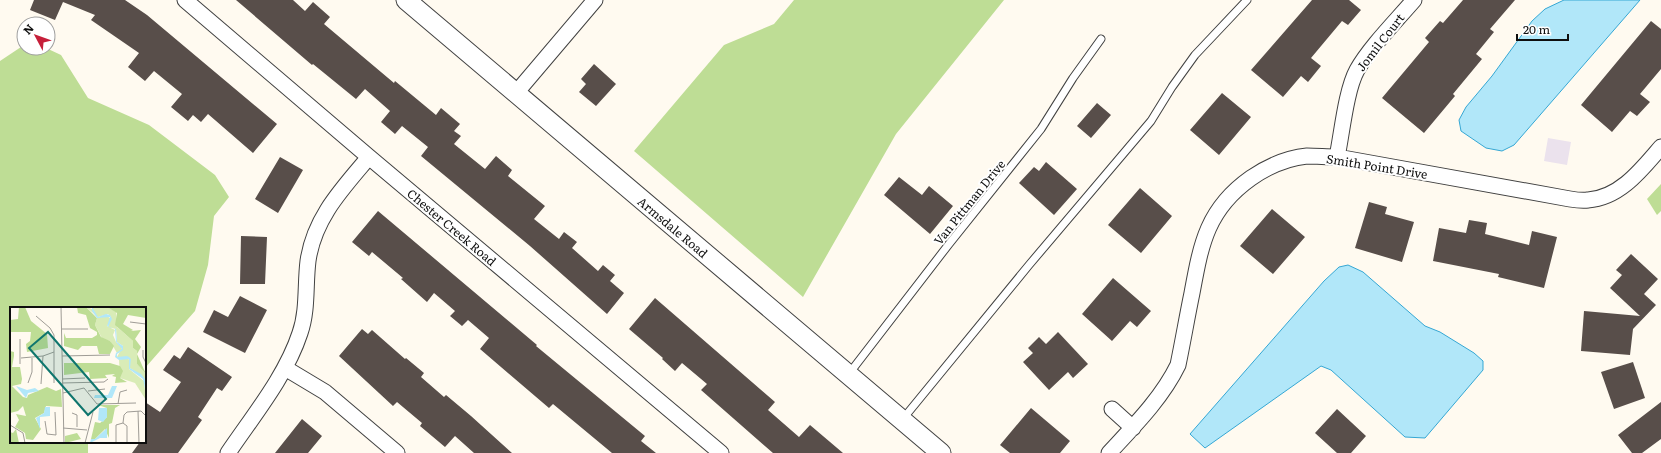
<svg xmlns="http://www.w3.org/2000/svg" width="1661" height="453" viewBox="0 0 1661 453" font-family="Literata,serif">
  <rect width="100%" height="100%" fill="#fffaf0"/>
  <path fill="#ebe2ed" d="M 1548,138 L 1571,142 L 1567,165 L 1544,161 Z"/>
  <path fill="#bedd95" d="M 794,0 L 1004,0 L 896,134 L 803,297 L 634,151 L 724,45 L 774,24 Z
    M 24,45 L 24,48 L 46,48 L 61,55 L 88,98 L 149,125 L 215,175 L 229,197 L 214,216 L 208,265 L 195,311 L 145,368 L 145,308 L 11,308 L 11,442 L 88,442 L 88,453 L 0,453 L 0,61 Z
    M 1661,184 L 1661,211 L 1657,215 L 1647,199 Z"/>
  <path fill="#b1e7f9" stroke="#35a7d4" d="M 1564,0 L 1640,0 L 1514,145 L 1502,151 L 1486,148 L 1461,131 L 1459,120 L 1466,107 L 1492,76 L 1532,21 L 1545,9 Z
    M 1348,265 L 1363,272 L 1425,326 L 1440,332 L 1474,353 L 1483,361 L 1483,370 L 1425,438 L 1405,437 L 1331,370 L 1321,366 L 1205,448 L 1190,434 L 1324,281 L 1339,267 Z"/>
  <path fill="#584e4a" d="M 34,0 L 125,0 L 147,15 L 277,124 L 253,153 L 208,114 L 201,122 L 193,115 L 188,121 L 171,107 L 182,94 L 154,71 L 145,81 L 128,67 L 139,53 L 91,20 L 95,15 L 63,2 L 55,20 L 30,10 Z
    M 236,0 L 293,0 L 305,11 L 313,2 L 330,17 L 324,24 L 394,83 L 395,81 L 436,115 L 441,108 L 460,124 L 454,131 L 461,136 L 454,144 L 485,169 L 496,156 L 512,170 L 508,176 L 545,206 L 534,219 L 559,239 L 564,232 L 577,242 L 572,248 L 598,271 L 603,265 L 615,275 L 610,281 L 624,293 L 607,314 L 530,246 L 421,156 L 428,147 L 402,126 L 395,134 L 381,122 L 390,111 L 365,89 L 356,99 L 313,64 L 312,65 Z
    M 1312,0 L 1349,0 L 1361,10 L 1348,25 L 1342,21 L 1311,58 L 1321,66 L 1308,82 L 1301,76 L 1283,97 L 1251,70 Z
    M 1463,0 L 1515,0 L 1490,29 L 1494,32 L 1476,54 L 1482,59 L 1453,94 L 1455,96 L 1424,133 L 1382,98 L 1429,42 L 1425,38 L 1440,21 L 1443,23 Z
    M 1651,21 L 1661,29 L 1661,69 L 1640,94 L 1650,102 L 1637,116 L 1630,111 L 1612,132 L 1581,105 Z
    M 594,64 L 616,84 L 596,106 L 579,92 L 586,84 L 581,79 Z
    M 1222,93 L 1251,117 L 1219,155 L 1190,130 Z
    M 1097,103 L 1111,115 L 1091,138 L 1077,126 Z
    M 280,157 L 303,170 L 278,213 L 255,199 Z
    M 1046,162 L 1077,189 L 1054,215 L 1019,183 L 1034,167 L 1039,171 Z
    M 899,177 L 922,195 L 929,186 L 953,206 L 930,234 L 884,195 Z
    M 1140,188 L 1172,216 L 1141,253 L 1108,225 Z
    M 1369,202 L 1387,207 L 1385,214 L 1414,222 L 1402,262 L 1355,248 Z
    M 1272,209 L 1305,237 L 1273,274 L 1240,246 Z
    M 378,211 L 537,345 L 536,346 L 645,436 L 641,441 L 656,453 L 612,453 L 553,404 L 549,408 L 480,349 L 489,338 L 468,320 L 462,326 L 450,316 L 455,311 L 434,293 L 427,302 L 401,279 L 403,278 L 372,252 L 369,256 L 352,242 Z
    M 1469,220 L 1487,223 L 1485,234 L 1529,245 L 1532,231 L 1557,237 L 1544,288 L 1498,277 L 1499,274 L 1433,261 L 1439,228 L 1466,233 Z
    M 241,236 L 267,237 L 265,284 L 240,284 Z
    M 1631,254 L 1658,279 L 1644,294 L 1656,305 L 1633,329 L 1630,355 L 1581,351 L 1584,311 L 1640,316 L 1610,288 L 1622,275 L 1616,270 Z
    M 1113,278 L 1151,311 L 1137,327 L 1130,321 L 1112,341 L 1082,314 Z
    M 240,296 L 267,310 L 245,353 L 203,332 L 214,310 L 228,317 Z
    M 655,298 L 775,402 L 768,410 L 799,437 L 810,425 L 843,453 L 773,453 L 701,390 L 707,384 L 682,363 L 675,371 L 662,359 L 663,358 L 629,329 Z
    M 362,329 L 368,334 L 372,330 L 405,359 L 406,358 L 424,373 L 421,377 L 444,397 L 446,395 L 471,416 L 512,453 L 474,453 L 455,436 L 445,447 L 420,426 L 422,423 L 397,402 L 393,406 L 339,356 Z
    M 1058,332 L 1088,364 L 1073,378 L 1068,372 L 1049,390 L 1023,362 L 1033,353 L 1028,348 L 1039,337 L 1046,344 Z
    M 188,347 L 232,377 L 222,391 L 217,388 L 198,417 L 202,420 L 178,453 L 132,453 L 140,442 L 145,442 L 145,402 L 160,412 L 181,382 L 163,370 L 174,355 L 180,359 Z
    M 1633,362 L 1645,398 L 1614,409 L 1601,372 Z
    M 1661,402 L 1661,439 L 1642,453 L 1632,453 L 1618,435 Z
    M 1031,408 L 1070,441 L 1060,453 L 1010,453 L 1000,445 Z
    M 1337,409 L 1366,436 L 1351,453 L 1337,453 L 1315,433 Z
    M 302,419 L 322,436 L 308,453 L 275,453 Z"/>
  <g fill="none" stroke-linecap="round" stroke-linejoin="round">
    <g stroke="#414141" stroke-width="9">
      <path id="service" d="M 848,375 L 949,244 L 1041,129 L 1073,78 L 1101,39
        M 902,420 L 1029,265 L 1151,121 L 1172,87 L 1195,55 L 1247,0"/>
    </g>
    <g stroke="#414141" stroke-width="17">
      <path id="minor" d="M 185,0 L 369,157 L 721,453
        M 516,93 L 595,0
        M 1337,157 C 1342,133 1346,90 1357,70 C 1370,47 1396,21 1414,0
        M 285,368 L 325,392 L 397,453
        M 1112,409 L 1133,428
        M 228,453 C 253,416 286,376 300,333 C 308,310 305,285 308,261 C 314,218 342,189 369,157
        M 1109,453 C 1134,426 1162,398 1178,365 C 1183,341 1187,317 1192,293 C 1201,244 1207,209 1251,178 C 1267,167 1287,158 1307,156 C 1317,156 1327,157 1337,157 L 1570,199 C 1576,200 1582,201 1588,200 C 1620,198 1642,169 1661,147"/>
    </g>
    <g stroke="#414141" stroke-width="21">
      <path id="tertiary" d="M 406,0 L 941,453"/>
    </g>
    <use href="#service" stroke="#fff" stroke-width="7"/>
    <use href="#minor" stroke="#fff" stroke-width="15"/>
    <use href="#tertiary" stroke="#fff" stroke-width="19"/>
  </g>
  <g text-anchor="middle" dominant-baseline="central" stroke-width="4" stroke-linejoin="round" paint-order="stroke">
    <g font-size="12" fill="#0e0e0e" stroke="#fff">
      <text transform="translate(1380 42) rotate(-52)">Jomil Court</text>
      <text transform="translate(1377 166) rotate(9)">Smith Point Drive</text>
      <text transform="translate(969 202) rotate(-51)">Van Pittman Drive</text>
      <text transform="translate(452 227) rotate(40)">Chester Creek Road</text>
      <text transform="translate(673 227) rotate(40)">Armsdale Road</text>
    </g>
  </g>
  <g transform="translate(10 307)">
    <rect width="136" height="136" fill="#fffaf0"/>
    <path d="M 76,0 L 82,2 L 82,0 L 97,0 L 106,5 L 107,20 L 123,34 L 123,41 L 127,44 L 127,57 L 136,67 L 136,77 L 132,69 L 120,61 L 119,50 L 107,50 L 113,39 L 107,35 L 106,22 L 98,20 L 101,10 L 98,7 L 88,10 ZM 96,8 L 101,12 L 97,19 L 105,23 L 103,28 L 106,35 L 112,40 L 110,45 L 107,46 L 100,34 L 93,33 L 85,18 L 87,11 ZM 117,50 L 120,54 L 119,62 L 134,74 L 136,93 L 125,76 L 110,71 L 109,53 Z" fill="#d9ecb7"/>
    <path d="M 9,0 L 15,0 L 21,14 L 37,27 L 38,41 L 17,45 L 16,37 L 20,34 L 21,25 L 0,25 L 0,13 L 8,12 ZM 67,0 L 76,0 L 87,11 L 85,18 L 91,30 L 100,34 L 104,39 L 100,47 L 89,47 L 87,39 L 72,39 L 68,43 L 54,39 L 54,26 L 56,31 L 82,31 L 87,28 L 87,25 L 80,21 L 76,8 L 68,6 ZM 97,0 L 136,0 L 136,11 L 118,8 L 113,17 L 123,23 L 121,24 L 131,23 L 125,32 L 131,40 L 127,47 L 136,67 L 127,57 L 127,44 L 123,41 L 123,34 L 105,18 L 107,6 ZM 0,44 L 4,45 L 4,49 L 2,60 L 10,60 L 12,72 L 11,77 L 2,79 L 13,90 L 17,91 L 18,88 L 37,80 L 46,84 L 51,82 L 52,100 L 36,99 L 34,106 L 25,111 L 31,122 L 23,133 L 16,132 L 15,126 L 5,120 L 9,113 L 6,107 L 16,109 L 13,99 L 8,104 L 0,106 ZM 54,56 L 100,56 L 110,59 L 113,64 L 110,71 L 117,75 L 105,76 L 106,70 L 102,69 L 105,67 L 95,68 L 97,71 L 80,72 L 79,65 L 54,68 ZM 88,98 L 110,98 L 105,101 L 102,116 L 99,117 L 99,131 L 95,122 L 85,132 L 81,132 L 85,115 L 90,116 L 97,110 L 97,101 ZM 6,122 L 9,136 L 0,136 L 0,125 L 3,126 ZM 67,126 L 71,132 L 55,136 L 55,129 Z" fill="#bedd95"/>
    <path d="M 82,0 L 88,10 L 96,7 L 100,8 L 102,12 L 98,20 L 106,22 L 107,35 L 113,39 L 113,43 L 107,47 L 107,50 L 117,49 L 119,50 L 121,52 L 120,61 L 131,67 L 135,72 L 136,86 L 133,72 L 119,62 L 119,52 L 109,53 L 105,50 L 106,46 L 112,42 L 106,35 L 105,22 L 97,19 L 100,10 L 87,11 L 82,4 ZM 6,79 L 17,83 L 25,81 L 29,84 L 18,86 L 16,91 ZM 102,79 L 107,79 L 102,91 L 84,91 L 85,88 L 98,88 ZM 35,100 L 40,100 L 40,109 L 30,110 L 30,122 L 26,111 L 34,106 ZM 89,101 L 97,101 L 97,110 L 93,115 L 88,113 ZM 97,121 L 97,131 L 90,131 L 80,136 L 81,132 L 85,132 Z" fill="#b1e7f9"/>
    <path fill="none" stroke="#9f9c96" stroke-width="1" d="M 51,0 L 54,136M 26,9 L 40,21 L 44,28 L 44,76M 120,15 L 136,17M 52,22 L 78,22M 133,43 L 133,50 L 136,56M 52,49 L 100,48M 11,51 L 33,49 L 44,45M 10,57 L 10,32M 52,72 L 75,71M 18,76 L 22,65 L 22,51M 52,76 L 94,75 L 98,72M 31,77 L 33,49M 78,84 L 95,82M 53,86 L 74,81 L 87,97 L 126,96M 108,97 L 110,85 L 117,83M 128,104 L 129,136M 62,106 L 67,108 L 67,120M 35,114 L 37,127 L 46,128 L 45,105M 113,116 L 114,108 L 117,105 L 131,104 L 136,109M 0,118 L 13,126 L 15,136M 53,121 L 77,123M 75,136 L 83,105M 106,136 L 106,118 L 113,116 L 117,119 L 117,136"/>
    <path fill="#0f766e" fill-opacity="0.15" stroke="#0f766e" stroke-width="2" d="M 38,25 L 96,92 L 78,108 L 19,41 Z"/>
    <rect width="136" height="136" fill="none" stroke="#0e0e0e" stroke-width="2"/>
  </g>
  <g transform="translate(36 36) rotate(311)"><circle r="19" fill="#ffffff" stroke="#9f9f9f"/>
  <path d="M0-3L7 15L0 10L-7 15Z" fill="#c61f3a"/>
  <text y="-6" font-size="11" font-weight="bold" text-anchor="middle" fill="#0e0e0e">N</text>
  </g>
  <path d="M1517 34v6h51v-6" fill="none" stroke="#0e0e0e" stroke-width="2"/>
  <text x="1523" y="34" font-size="12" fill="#0e0e0e" stroke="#ffffff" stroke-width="3" paint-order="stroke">20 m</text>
</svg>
